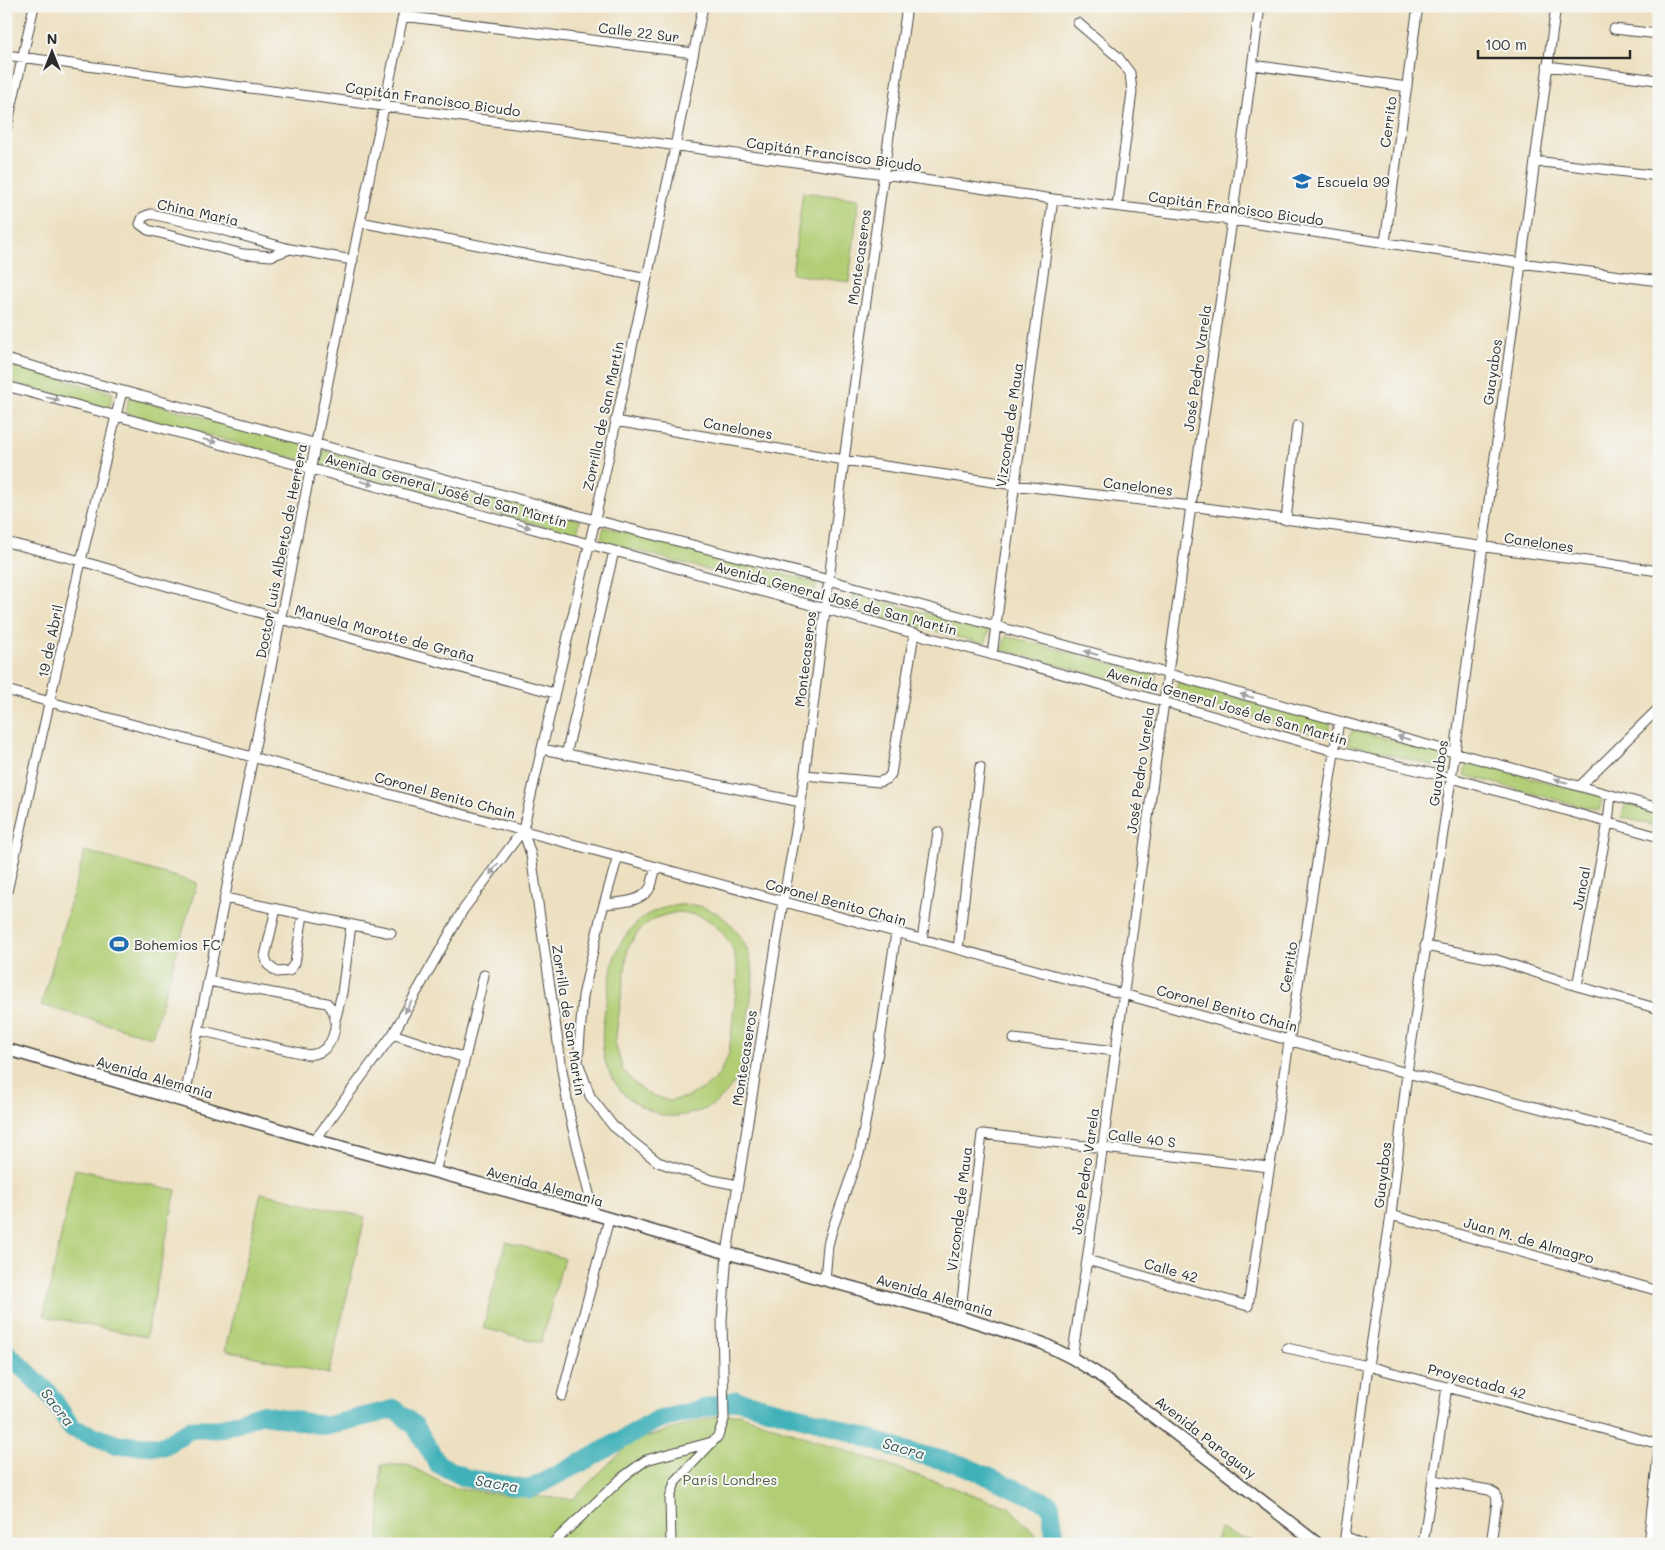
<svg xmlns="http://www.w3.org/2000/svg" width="1665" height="1550" viewBox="0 0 1665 1550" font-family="Mali,sans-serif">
  <rect width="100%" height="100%" fill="#f6f6f2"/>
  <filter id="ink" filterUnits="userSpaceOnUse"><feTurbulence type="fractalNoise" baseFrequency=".02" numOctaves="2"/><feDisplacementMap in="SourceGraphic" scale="10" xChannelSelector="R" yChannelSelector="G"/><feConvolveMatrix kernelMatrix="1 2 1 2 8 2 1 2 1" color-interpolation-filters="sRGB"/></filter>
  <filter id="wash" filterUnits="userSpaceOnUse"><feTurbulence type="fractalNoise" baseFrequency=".0096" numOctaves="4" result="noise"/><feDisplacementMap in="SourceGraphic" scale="20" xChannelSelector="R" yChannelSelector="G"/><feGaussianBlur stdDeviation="1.12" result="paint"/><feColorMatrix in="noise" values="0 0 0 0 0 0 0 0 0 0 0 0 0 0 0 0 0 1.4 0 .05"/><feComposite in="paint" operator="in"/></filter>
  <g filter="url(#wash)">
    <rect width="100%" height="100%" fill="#ede0c1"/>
    <path fill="#b1ce75" stroke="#6e7c50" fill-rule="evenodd" d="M 803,192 L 859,199 L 849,282 L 792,274 Z
      M 6,364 L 113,393 L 109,408 L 6,381 Z
      M 129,397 L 308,446 L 305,461 L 126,413 Z
      M 324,450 L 580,520 L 577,535 L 321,466 Z
      M 604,527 L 817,583 L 813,598 L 600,541 Z
      M 854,594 L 989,630 L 985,644 L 850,609 Z
      M 1006,636 L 1157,675 L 1153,690 L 1002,650 Z
      M 1178,682 L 1331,723 L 1327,737 L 1175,696 Z
      M 1352,730 L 1447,753 L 1443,768 L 1348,744 Z
      M 1467,761 L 1603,797 L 1599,811 L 1464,775 Z
      M 1625,803 L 1659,812 L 1659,827 L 1622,817 Z
      M 85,851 L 197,883 L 152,1037 L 41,1005 Z
      M 679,905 C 685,905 692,904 698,906 C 730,912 751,945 753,975 C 753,989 750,1004 748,1017 C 747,1031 747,1048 743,1062 C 736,1086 718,1108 693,1113 C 681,1116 670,1118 659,1114 C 641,1108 624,1098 614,1081 C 611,1076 608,1070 606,1064 C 598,1039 605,1011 609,985 C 611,973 612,960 618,949 C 621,941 627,933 633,927 C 645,913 661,907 679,905 ZM 680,912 L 697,915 L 710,921 L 723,933 L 733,949 L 738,973 L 729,1053 L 719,1075 L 705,1088 L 687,1097 L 669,1101 L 647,1093 L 634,1083 L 623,1070 L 615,1043 L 628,948 C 641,924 652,916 680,912 Z
      M 75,1169 L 176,1190 L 146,1337 L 44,1316 Z
      M 261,1193 L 365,1217 L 329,1374 L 225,1350 Z
      M 506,1242 L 564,1258 L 541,1343 L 483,1328 Z
      M 739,1414 L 1009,1507 L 1044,1544 L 379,1544 L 381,1465 L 408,1465 L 450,1487 L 496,1494 L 573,1499 L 632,1441 L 718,1416 Z
      M 1220,1529 L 1259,1544 L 1215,1544 Z"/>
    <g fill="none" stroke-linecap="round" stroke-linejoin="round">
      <path stroke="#41b1b9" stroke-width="19" d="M 6,1352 L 48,1392 L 72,1428 L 118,1445 L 164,1446 L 191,1429 L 219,1429 L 261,1414 L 326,1426 L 395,1409 L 415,1426 L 438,1464 L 466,1478 L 530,1489 L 588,1459 L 655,1421 L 736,1400 L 820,1422 L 903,1450 L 962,1465 L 1050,1504 L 1056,1544"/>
    </g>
  </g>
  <g filter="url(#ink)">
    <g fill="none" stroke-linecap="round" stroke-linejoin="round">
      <g stroke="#484642" stroke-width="11">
        <path id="street" d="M 403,16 L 693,53
          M 1078,23 L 1118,57 L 1130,73 L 1132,92 L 1117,206
          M 1614,29 L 1659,34
          M 6,55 L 884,174 L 1053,199 L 1232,220 L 1521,263 L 1659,281
          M 1253,65 L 1407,87
          M 1547,66 L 1657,80 L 1659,79
          M 6,131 L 34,6
          M 1535,161 L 1659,176
          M 360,222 L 647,278
          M 1385,242 L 1418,6
          M 290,249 L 271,256 L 243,254 L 148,230 L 140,224 L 143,217 L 151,214 L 219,229 L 290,249 L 353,260
          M 6,359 L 595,520 L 829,580 L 1339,721 L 1659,808
          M 6,386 L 589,544 L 1164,702 L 1334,751 L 1452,778 L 1659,837
          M 615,421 L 844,460 L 1014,485 L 1191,506 L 1659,571
          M 1286,520 L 1297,426
          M 6,542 L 81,561 L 281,619 L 554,693
          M 992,655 L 1053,199
          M 6,690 L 1123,994 L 1407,1073 L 1659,1140
          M 542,749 L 801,802
          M 566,755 L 614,551
          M 805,775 L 879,782 L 887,779 L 891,774 L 914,634
          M 1580,786 L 1659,708
          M 523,830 L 531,855 L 562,1070 L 570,1117 L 594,1214
          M 618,856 L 601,915 L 583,996 L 578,1062 L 590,1096 L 613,1126 L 658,1162 L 712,1180 L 738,1185
          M 6,896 L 81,561 L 122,391
          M 225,898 L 391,933
          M 604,904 C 620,902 643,903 651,886 C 653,880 654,873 656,867
          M 276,909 L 265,956 L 268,965 L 277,972 L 289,971 L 295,963 L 303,915
          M 922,940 L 938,832
          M 1425,946 L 1494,959 L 1577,986 L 1659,1009
          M 958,949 L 980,767
          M 1577,986 L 1608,822 L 1611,795
          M 336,1017 L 342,993 L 351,925
          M 198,1030 L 309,1055 C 312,1054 317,1054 320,1052 C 336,1043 341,1016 327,1003 L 208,981
          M 393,1034 L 465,1058
          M 1014,1039 L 1115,1051
          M 184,1101 L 360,222 L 405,6
          M 315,1140 L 393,1034 L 463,910 L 523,830 L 595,520 L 675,147 L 703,6
          M 435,1172 L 465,1058 L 484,975
          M 1391,1215 L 1659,1291
          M 1087,1260 L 1248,1306 L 1339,721
          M 825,1280 L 828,1245 L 832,1230 L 860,1151 L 880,1041 L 896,933
          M 960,1317 L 982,1134 L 1269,1167
          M 1287,1348 L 1368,1366 L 1659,1444
          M 1072,1358 L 1087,1260 L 1191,506 L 1232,220 L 1260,6
          M 562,1396 L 609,1219
          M 1433,1480 L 1489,1490 L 1496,1494 L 1497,1501 L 1491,1544
          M 1345,1536 L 1363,1544
          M 552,1544 L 623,1477 L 646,1460 L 712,1442
          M 671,1544 L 670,1498 L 675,1482 L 718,1436 L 724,1420 L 722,1320 L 727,1253 L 783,902 L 801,802 L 844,460 L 907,6
          M 1344,1544 L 1368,1366 L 1391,1215 L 1407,1073 L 1455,752 L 1556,6
          M 1423,1544 L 1447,1387
          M 1648,1544 L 1659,1447"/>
      </g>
      <g stroke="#484642" stroke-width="14">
        <path id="secondary" d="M 6,1049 L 315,1140 L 594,1214 L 727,1253 L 960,1317 L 1042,1343 L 1072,1358 L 1098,1374 L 1318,1544"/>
      </g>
      <use href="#street" stroke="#fff" stroke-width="9"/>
      <use href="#secondary" stroke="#fff" stroke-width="11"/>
    </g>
    <defs><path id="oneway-solid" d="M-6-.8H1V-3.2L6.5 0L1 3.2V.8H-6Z" transform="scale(1.25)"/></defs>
    <g fill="#a0a0a0">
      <use href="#oneway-solid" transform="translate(53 399) rotate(15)"/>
      <use href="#oneway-solid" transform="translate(210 441) rotate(15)"/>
      <use href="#oneway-solid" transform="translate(367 483) rotate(15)"/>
      <use href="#oneway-solid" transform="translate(524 526) rotate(15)"/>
      <use href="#oneway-solid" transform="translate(1091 653) rotate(-165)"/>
      <use href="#oneway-solid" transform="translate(1247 696) rotate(-164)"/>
      <use href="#oneway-solid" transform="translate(1404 738) rotate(-165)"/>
      <use href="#oneway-solid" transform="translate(1561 781) rotate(-165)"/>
      <use href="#oneway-solid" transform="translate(494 869) rotate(127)"/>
      <use href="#oneway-solid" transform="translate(408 1007) rotate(120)"/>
    </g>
  </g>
  <defs>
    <g id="school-bare" transform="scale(1.5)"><path d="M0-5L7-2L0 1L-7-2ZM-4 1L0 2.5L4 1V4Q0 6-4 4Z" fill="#1f6fb2" stroke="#f6f6f2" stroke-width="2.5" paint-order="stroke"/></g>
    <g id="stadium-bare" transform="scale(1.5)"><path d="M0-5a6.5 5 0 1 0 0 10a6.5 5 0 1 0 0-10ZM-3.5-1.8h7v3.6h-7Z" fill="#1f6fb2" stroke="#f6f6f2" stroke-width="2.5" paint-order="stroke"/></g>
  </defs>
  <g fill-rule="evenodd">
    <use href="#school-bare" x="1302" y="181"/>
    <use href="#stadium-bare" x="119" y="944"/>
  </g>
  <g text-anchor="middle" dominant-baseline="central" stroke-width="4" stroke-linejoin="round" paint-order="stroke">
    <g font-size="14" fill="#2b2b2b" stroke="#f6f6f2">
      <text transform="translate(639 32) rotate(7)">Calle 22 Sur</text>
      <text transform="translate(433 99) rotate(8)">Capitán Francisco Bicudo</text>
      <text transform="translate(1388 122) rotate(-82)">Cerrito</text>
      <text transform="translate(834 154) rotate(8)">Capitán Francisco Bicudo</text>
      <text transform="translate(1236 208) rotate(8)">Capitán Francisco Bicudo</text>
      <text transform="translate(198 212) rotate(12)">China María</text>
      <text transform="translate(859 257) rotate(-82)">Montecaseros</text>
      <text transform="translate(1197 368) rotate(-82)">José Pedro Varela</text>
      <text transform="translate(1492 372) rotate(-82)">Guayabos</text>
      <text transform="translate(603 416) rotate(-78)">Zorrilla de San Martín</text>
      <text transform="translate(1009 425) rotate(-82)">Vizconde de Maua</text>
      <text transform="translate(738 428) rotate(10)">Canelones</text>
      <text transform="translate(1138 486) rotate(7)">Canelones</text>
      <text transform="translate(446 490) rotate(15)">Avenida General José de San Martín</text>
      <text transform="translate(1539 542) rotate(8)">Canelones</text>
      <text transform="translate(281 551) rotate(-79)">Doctor Luis Alberto de Herrera</text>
      <text transform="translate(836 598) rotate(15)">Avenida General José de San Martín</text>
      <text transform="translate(385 633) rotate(15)">Manuela Marotte de Graña</text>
      <text transform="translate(50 641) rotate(-78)">19 de Abril</text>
      <text transform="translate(805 659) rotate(-83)">Montecaseros</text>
      <text transform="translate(1227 706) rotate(16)">Avenida General José de San Martín</text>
      <text transform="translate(1140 770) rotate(-82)">José Pedro Varela</text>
      <text transform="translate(1438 773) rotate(-82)">Guayabos</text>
      <text transform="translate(445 795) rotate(15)">Coronel Benito Chain</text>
      <text transform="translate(1581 888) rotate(-79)">Juncal</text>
      <text transform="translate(836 902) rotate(15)">Coronel Benito Chain</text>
      <text transform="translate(1288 967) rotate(-81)">Cerrito</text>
      <text transform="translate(1227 1008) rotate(15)">Coronel Benito Chain</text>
      <text transform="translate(569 1020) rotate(81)">Zorrilla de San Martín</text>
      <text transform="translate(744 1058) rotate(-81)">Montecaseros</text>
      <text transform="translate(155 1077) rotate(16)">Avenida Alemania</text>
      <text transform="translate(1142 1138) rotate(7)">Calle 40 S</text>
      <text transform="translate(1085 1171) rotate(-82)">José Pedro Varela</text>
      <text transform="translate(1382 1175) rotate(-83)">Guayabos</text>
      <text transform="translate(545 1186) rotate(15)">Avenida Alemania</text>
      <text transform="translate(959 1209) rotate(-83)">Vizconde de Maua</text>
      <text transform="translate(1529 1240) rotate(16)">Juan M. de Almagro</text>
      <text transform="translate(1171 1270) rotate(16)">Calle 42</text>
      <text transform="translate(935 1295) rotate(16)">Avenida Alemania</text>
      <text transform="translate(1477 1381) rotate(15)">Proyectada 42</text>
      <text transform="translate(1206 1437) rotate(38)">Avenida Paraguay</text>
    </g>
    <g font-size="14" fill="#2b2b2b" stroke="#f6f6f2" text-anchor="start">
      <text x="1317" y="181">Escuela 99</text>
      <text x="134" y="944">Bohemios FC</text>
    </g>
    <g font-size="14" fill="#535c41" stroke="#f6f6f2">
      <text x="730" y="1479">París Londres</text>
    </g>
    <g font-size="15" font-style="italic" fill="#335a5d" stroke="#f6f6f2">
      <text transform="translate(58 1407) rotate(52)">Sacra</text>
      <text transform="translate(904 1448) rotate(16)">Sacra</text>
      <text transform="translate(497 1483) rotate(10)">Sacra</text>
    </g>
  </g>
  <rect width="1665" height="1550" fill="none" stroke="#f6f6f2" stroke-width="25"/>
  <g transform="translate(52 52)" stroke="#f6f6f2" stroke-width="4" paint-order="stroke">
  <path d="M0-4L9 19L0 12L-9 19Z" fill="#2b2b2b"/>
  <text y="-8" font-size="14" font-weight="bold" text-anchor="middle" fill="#2b2b2b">N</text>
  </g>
  <path d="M1478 50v8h152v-8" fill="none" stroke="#2b2b2b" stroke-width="2.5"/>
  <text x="1485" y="50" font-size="15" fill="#2b2b2b" stroke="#f6f6f2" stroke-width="4" paint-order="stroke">100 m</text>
</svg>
